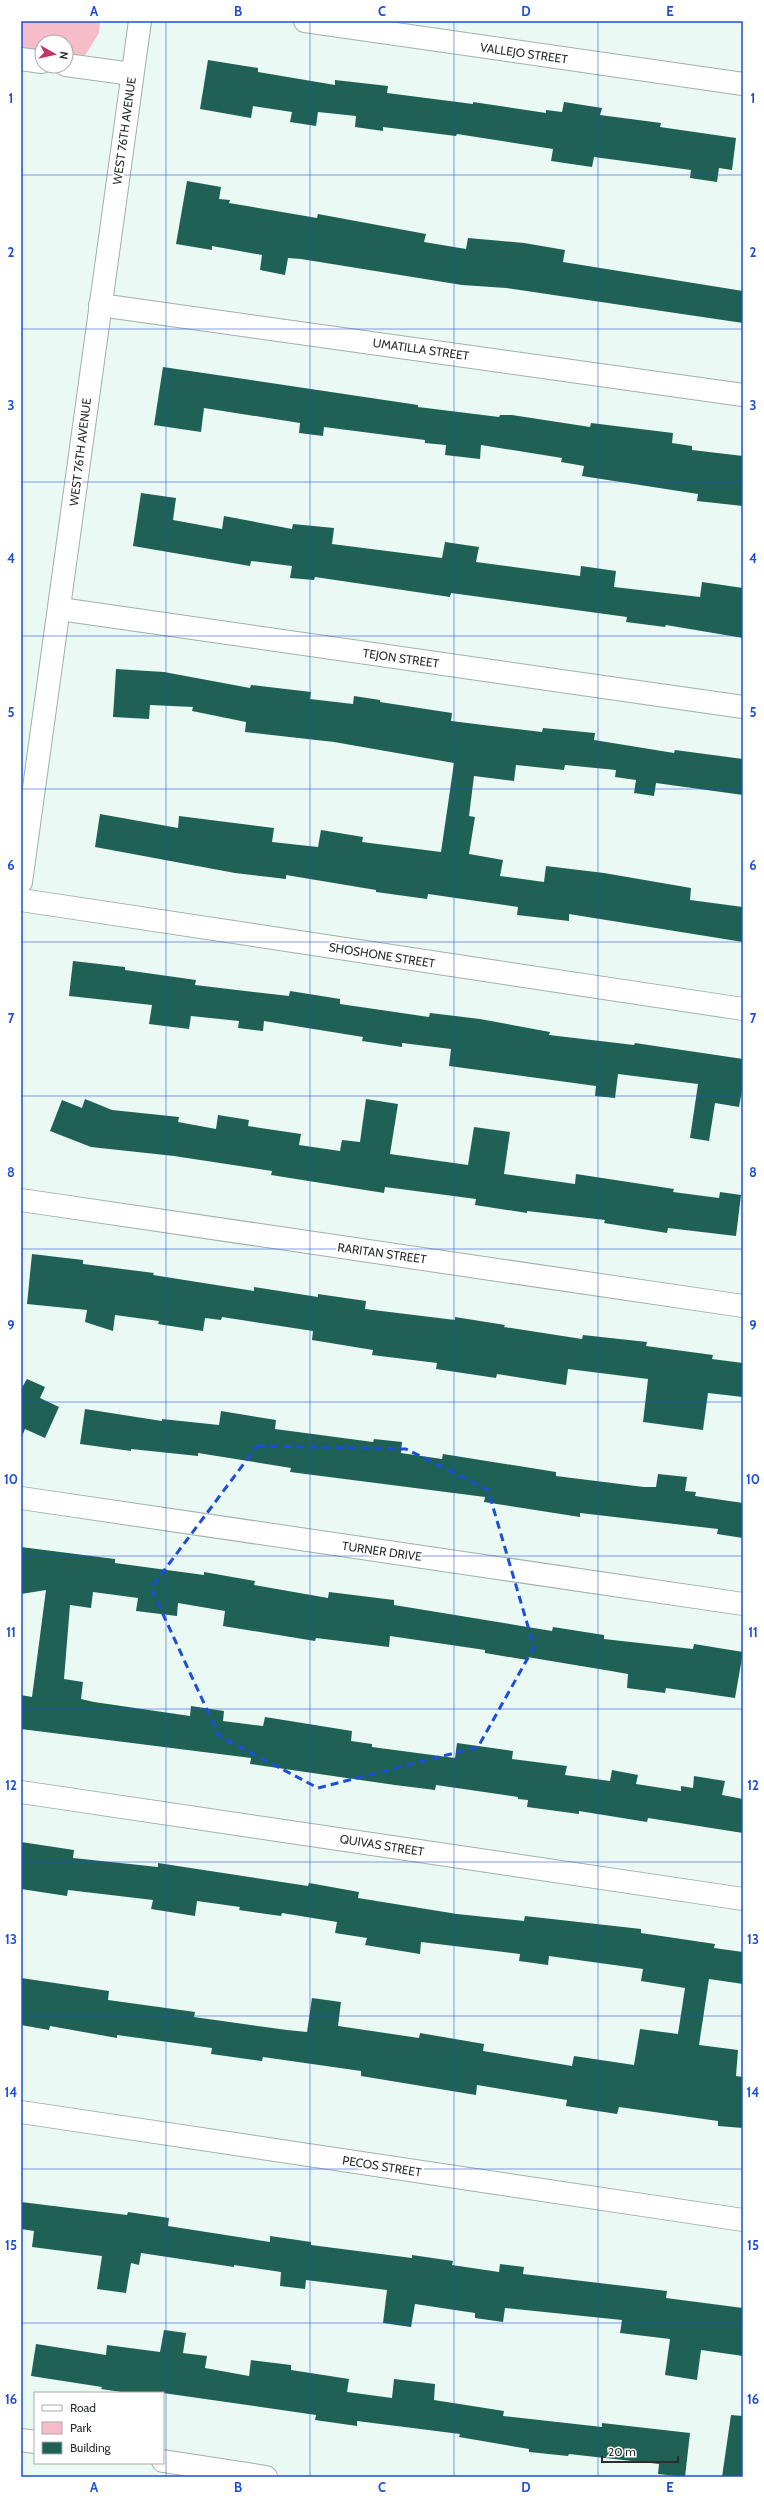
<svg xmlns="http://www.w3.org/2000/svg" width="764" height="2498" viewBox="0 0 764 2498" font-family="Cabin,sans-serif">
  <rect width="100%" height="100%" fill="#ebf9f5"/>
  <path fill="#f6bcc8" d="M 21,21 L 100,21 L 99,33 L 84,57 L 66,54 L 66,42 L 42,42 L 42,51 L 21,47 Z"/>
  <path fill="#1f6255" d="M 208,60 L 258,68 L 258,72 L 335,85 L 335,80 L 388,86 L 387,93 L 473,104 L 473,102 L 546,113 L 546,110 L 562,112 L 564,102 L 602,108 L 600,115 L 661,123 L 660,127 L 736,138 L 732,170 L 719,168 L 717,182 L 690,178 L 691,170 L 594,157 L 592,167 L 551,161 L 553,149 L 457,134 L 456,136 L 383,127 L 383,131 L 355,127 L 356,116 L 318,112 L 316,126 L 290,122 L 292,112 L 253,106 L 251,118 L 200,109 Z
    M 187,181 L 221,187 L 219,199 L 230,200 L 229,203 L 317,218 L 318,214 L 426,234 L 424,242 L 466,249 L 468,238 L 524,243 L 565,250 L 563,262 L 743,291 L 743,323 L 506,288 L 462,285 L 301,259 L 288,258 L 285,275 L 260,270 L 262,255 L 212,246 L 212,250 L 176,244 Z
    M 163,367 L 418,405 L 418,407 L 499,417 L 500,415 L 512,415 L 590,427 L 591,423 L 673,433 L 672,443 L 692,446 L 692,450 L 743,456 L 743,506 L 697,501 L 698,494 L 582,476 L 584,466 L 561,462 L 562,458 L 481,445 L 480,459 L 445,455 L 446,445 L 425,443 L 425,440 L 324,427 L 323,436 L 299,433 L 300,423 L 204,408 L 201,432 L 154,425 Z
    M 141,493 L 176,498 L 173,520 L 222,529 L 224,516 L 292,529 L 293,524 L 334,528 L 332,544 L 442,558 L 445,542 L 479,547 L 476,562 L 580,576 L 581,566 L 616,571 L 614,587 L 700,597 L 702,582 L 743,588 L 743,638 L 666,625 L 665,627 L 626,622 L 627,617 L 451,593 L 450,597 L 315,577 L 314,580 L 290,578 L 292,566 L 251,561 L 250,566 L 133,546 Z
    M 116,669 L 164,672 L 250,688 L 251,685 L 311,692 L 310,699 L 353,704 L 354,696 L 380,700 L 380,702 L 452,713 L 451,721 L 542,732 L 543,728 L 595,733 L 594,740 L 674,753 L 675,750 L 743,759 L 743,795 L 656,783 L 654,796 L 634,793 L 636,780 L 615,777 L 616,770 L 565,765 L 564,770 L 516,765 L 514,781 L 474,776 L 469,816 L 475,817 L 469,854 L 503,860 L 500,876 L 544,882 L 546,866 L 604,873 L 691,888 L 690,900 L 743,907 L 743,942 L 569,914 L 569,921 L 517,915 L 518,907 L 428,894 L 427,899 L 376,892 L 376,890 L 286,875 L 286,879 L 235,873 L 95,847 L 100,814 L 178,828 L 179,816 L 274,828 L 272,842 L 318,847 L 321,830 L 363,837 L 362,842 L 441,852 L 454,763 L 334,742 L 245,732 L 246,722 L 192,711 L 193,707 L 150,705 L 149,719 L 113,717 Z
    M 73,961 L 125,967 L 125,970 L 196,980 L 195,985 L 289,996 L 290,991 L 340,999 L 340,1004 L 429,1017 L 430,1013 L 480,1019 L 550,1032 L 549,1035 L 634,1045 L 635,1043 L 743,1059 L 743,1085 L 739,1107 L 715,1103 L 709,1141 L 690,1138 L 698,1084 L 618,1074 L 615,1098 L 595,1096 L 596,1086 L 449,1066 L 451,1049 L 402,1043 L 402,1047 L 362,1041 L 363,1037 L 264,1021 L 263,1031 L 238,1028 L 239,1021 L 191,1016 L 189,1029 L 149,1024 L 152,1005 L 69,996 Z
    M 85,1099 L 112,1110 L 179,1117 L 178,1122 L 216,1129 L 218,1115 L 249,1120 L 248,1126 L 301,1134 L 299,1145 L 340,1151 L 342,1140 L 360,1142 L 366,1099 L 398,1104 L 390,1154 L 468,1165 L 474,1127 L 510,1132 L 504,1174 L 575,1184 L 576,1174 L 674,1189 L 673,1192 L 719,1198 L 720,1192 L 741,1195 L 736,1236 L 668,1228 L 667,1233 L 604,1223 L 605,1220 L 527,1211 L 527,1213 L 475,1205 L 476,1199 L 385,1187 L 384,1193 L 271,1175 L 272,1171 L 174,1156 L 91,1147 L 50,1131 L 62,1100 L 82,1108 Z
    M 32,1254 L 83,1260 L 83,1264 L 154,1273 L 153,1275 L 254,1291 L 254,1287 L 318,1297 L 318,1294 L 366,1301 L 365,1309 L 455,1320 L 455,1317 L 505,1325 L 504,1327 L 582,1339 L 583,1335 L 647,1342 L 646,1346 L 713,1355 L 712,1359 L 743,1363 L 743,1397 L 708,1393 L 703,1430 L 643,1422 L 648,1379 L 568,1369 L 566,1385 L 497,1374 L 496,1378 L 436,1369 L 437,1363 L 372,1355 L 373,1350 L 312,1340 L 313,1331 L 222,1317 L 221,1320 L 205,1318 L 203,1331 L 158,1324 L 159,1321 L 115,1315 L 113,1331 L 85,1322 L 87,1310 L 27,1304 Z
    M 27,1379 L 45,1387 L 40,1398 L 59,1407 L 45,1438 L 25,1429 L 21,1439 L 21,1389 Z
    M 85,1409 L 162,1421 L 162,1419 L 219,1425 L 221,1411 L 276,1420 L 275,1429 L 373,1442 L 374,1439 L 402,1442 L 401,1453 L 442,1459 L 443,1454 L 556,1472 L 556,1476 L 644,1487 L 656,1487 L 658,1474 L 687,1477 L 685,1491 L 696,1492 L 695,1496 L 743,1503 L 743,1538 L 717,1534 L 718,1529 L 580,1513 L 580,1517 L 484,1502 L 485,1497 L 290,1472 L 291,1468 L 198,1453 L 198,1456 L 131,1449 L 131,1451 L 80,1444 Z
    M 21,1547 L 115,1559 L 115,1563 L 204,1575 L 204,1572 L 255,1581 L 254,1585 L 328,1598 L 329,1592 L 394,1600 L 394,1605 L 552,1631 L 553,1627 L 604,1635 L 604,1639 L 693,1649 L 694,1644 L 743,1652 L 735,1698 L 666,1688 L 665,1693 L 627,1688 L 628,1674 L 611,1671 L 527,1657 L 527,1660 L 485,1653 L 485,1650 L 390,1636 L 389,1647 L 316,1638 L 315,1641 L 223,1626 L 225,1611 L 178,1603 L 177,1616 L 136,1611 L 138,1598 L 93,1592 L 91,1608 L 70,1605 L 64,1679 L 83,1682 L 81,1699 L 94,1702 L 190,1716 L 191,1706 L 224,1711 L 223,1721 L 263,1726 L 265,1717 L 352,1731 L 351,1741 L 372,1744 L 372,1747 L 455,1758 L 457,1743 L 513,1751 L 512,1759 L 567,1766 L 565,1775 L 610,1781 L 612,1770 L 638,1775 L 636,1784 L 681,1791 L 681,1786 L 693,1788 L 694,1776 L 725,1781 L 722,1795 L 743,1799 L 743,1833 L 648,1818 L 647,1822 L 579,1811 L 579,1814 L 527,1807 L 528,1800 L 518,1799 L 518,1797 L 436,1785 L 435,1790 L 395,1785 L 250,1764 L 251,1758 L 21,1729 L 21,1695 L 32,1697 L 46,1590 L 21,1594 Z
    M 21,1842 L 74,1850 L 73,1858 L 158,1867 L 158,1863 L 308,1886 L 309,1883 L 359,1892 L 358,1898 L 457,1914 L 524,1921 L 525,1916 L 641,1929 L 641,1933 L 715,1944 L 714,1948 L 743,1952 L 743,1984 L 709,1979 L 699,2045 L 738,2050 L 736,2076 L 743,2077 L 743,2128 L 718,2126 L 718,2121 L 619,2107 L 617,2114 L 566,2106 L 567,2100 L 477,2085 L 476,2095 L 361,2076 L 361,2071 L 263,2057 L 262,2061 L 211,2054 L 212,2048 L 117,2035 L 117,2038 L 50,2026 L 49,2030 L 21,2025 L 21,1978 L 109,1991 L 108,2000 L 195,2012 L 194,2017 L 287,2030 L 307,2032 L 312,1998 L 341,2002 L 338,2026 L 419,2038 L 420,2033 L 484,2044 L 483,2051 L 572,2066 L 574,2056 L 634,2065 L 640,2029 L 678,2034 L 685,1988 L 641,1981 L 643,1969 L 549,1956 L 548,1965 L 519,1961 L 520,1954 L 421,1942 L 420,1954 L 365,1945 L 367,1938 L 335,1933 L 337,1922 L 282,1913 L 281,1916 L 239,1910 L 240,1907 L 197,1901 L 195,1916 L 151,1909 L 153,1900 L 68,1890 L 67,1896 L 21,1889 Z
    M 21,2202 L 127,2215 L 128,2212 L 169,2218 L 168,2226 L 270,2242 L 270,2236 L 311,2242 L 311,2245 L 412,2258 L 412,2255 L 453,2261 L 452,2265 L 499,2272 L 500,2264 L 524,2267 L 523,2274 L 667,2291 L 666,2298 L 743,2308 L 743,2356 L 701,2350 L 697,2380 L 665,2375 L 670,2339 L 620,2333 L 622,2320 L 505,2308 L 503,2322 L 475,2318 L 475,2313 L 415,2304 L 411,2327 L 383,2323 L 387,2290 L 306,2280 L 305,2289 L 280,2286 L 281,2272 L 234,2265 L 234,2267 L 141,2253 L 139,2265 L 131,2263 L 126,2293 L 97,2289 L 102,2256 L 32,2247 L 34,2231 L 21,2229 Z
    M 164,2330 L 186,2333 L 183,2353 L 207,2356 L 205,2368 L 249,2376 L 251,2360 L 291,2365 L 291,2370 L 349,2379 L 347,2392 L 392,2398 L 394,2379 L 435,2384 L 434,2400 L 504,2411 L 503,2416 L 602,2427 L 602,2423 L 690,2433 L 685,2477 L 658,2474 L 659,2464 L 569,2454 L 568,2456 L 529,2452 L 529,2449 L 459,2437 L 460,2434 L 357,2421 L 357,2426 L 315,2420 L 316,2415 L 163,2393 L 128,2393 L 101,2389 L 102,2387 L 31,2376 L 36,2344 L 106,2355 L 107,2345 L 160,2352 Z
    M 731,2415 L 743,2416 L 743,2477 L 722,2477 Z"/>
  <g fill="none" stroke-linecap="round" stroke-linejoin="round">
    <g stroke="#a1afab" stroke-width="24">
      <path id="minor" d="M 305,21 L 743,84
        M 21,59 L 42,62
        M 66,65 L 132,74
        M 100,305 L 743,395
        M 60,609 L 743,707
        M 21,900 L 743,1009
        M 21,1200 L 743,1306
        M 21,1498 L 743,1604
        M 21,1792 L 743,1899
        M 21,2440 L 35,2442
        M 163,2461 L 266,2477"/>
    </g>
    <g stroke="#a1afab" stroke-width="24">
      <path id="tertiary" d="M 21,882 L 140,21"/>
    </g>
    <g stroke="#a1afab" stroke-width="24">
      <path id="secondary" d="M 21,2112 L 743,2220"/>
    </g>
    <use href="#minor" stroke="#fff" stroke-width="22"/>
    <use href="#tertiary" stroke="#fff" stroke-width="22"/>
    <use href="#secondary" stroke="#fff" stroke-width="22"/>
  </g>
  <path fill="none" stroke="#1d4ed8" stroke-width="3" stroke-dasharray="8 5" stroke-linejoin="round" d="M 257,1446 L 406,1449 L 488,1490 L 534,1647 L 478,1747 L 318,1788 L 219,1736 L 151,1588 Z"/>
  <path fill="none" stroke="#1d4ed8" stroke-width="1" stroke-opacity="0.55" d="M 166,21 L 166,2477M 310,21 L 310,2477M 454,21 L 454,2477M 598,21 L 598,2477M 21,175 L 743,175M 21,329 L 743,329M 21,482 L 743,482M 21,636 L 743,636M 21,789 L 743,789M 21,942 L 743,942M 21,1096 L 743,1096M 21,1249 L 743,1249M 21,1402 L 743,1402M 21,1556 L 743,1556M 21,1709 L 743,1709M 21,1862 L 743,1862M 21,2016 L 743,2016M 21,2169 L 743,2169M 21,2323 L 743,2323"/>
  <g text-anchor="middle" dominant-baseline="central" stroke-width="4" stroke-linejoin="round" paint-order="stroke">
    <g font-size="12" fill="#292e2c" stroke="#fff">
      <text transform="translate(524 53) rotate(8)">VALLEJO STREET</text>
      <text transform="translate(124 131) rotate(-82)">WEST 76TH AVENUE</text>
      <text transform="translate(421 349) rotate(8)">UMATILLA STREET</text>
      <text transform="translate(80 452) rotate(-83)">WEST 76TH AVENUE</text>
      <text transform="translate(401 658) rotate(8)">TEJON STREET</text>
      <text transform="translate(382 955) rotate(9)">SHOSHONE STREET</text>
      <text transform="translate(382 1253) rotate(8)">RARITAN STREET</text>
      <text transform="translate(382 1551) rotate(8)">TURNER DRIVE</text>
      <text transform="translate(382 1845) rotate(9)">QUIVAS STREET</text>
      <text transform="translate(382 2166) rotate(9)">PECOS STREET</text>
    </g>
  </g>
  <rect width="764" height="2498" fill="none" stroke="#ffffff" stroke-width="44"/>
  <rect x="34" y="2392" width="130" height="72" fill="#ffffff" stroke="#a9abab"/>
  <rect x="42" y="2405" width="20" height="6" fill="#ffffff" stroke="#a9abab"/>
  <text x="70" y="2412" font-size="12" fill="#292e2c">Road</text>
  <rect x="42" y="2422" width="20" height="12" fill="#f6bcc8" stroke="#a9abab"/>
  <text x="70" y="2432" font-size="12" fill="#292e2c">Park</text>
  <rect x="42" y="2442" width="20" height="12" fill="#1f6255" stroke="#a9abab"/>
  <text x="70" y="2452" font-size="12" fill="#292e2c">Building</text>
  <g transform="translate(54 54) rotate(98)"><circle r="19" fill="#ffffff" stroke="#a9abab"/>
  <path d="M0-3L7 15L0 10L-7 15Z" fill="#c23566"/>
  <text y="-6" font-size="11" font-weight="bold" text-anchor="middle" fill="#292e2c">N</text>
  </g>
  <path d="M602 2456v6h76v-6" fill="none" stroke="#292e2c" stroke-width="2"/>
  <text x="608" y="2456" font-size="12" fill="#292e2c" stroke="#ffffff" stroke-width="3" paint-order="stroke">20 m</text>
  <rect x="22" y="22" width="720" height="2454" fill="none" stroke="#1d4ed8" stroke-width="1.5"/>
  <g font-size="13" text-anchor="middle" font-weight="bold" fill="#1d4ed8">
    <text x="94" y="16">A</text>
    <text x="238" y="16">B</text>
    <text x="382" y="16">C</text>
    <text x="526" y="16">D</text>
    <text x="670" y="16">E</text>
    <text x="11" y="103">1</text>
    <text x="753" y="103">1</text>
    <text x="11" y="257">2</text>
    <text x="753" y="257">2</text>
    <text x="11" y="410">3</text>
    <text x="753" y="410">3</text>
    <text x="11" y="563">4</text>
    <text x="753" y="563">4</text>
    <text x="11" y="717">5</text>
    <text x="753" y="717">5</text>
    <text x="11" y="870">6</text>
    <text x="753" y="870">6</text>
    <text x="11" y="1023">7</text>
    <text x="753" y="1023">7</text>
    <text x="11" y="1177">8</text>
    <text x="753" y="1177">8</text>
    <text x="11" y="1330">9</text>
    <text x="753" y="1330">9</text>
    <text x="11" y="1484">10</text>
    <text x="753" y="1484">10</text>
    <text x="11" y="1637">11</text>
    <text x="753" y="1637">11</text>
    <text x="11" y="1790">12</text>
    <text x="753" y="1790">12</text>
    <text x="11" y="1944">13</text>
    <text x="753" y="1944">13</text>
    <text x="11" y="2097">14</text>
    <text x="753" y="2097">14</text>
    <text x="11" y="2250">15</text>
    <text x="753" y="2250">15</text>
    <text x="11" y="2404">16</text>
    <text x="753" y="2404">16</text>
    <text x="94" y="2492">A</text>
    <text x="238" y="2492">B</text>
    <text x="382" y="2492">C</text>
    <text x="526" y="2492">D</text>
    <text x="670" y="2492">E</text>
  </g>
</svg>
